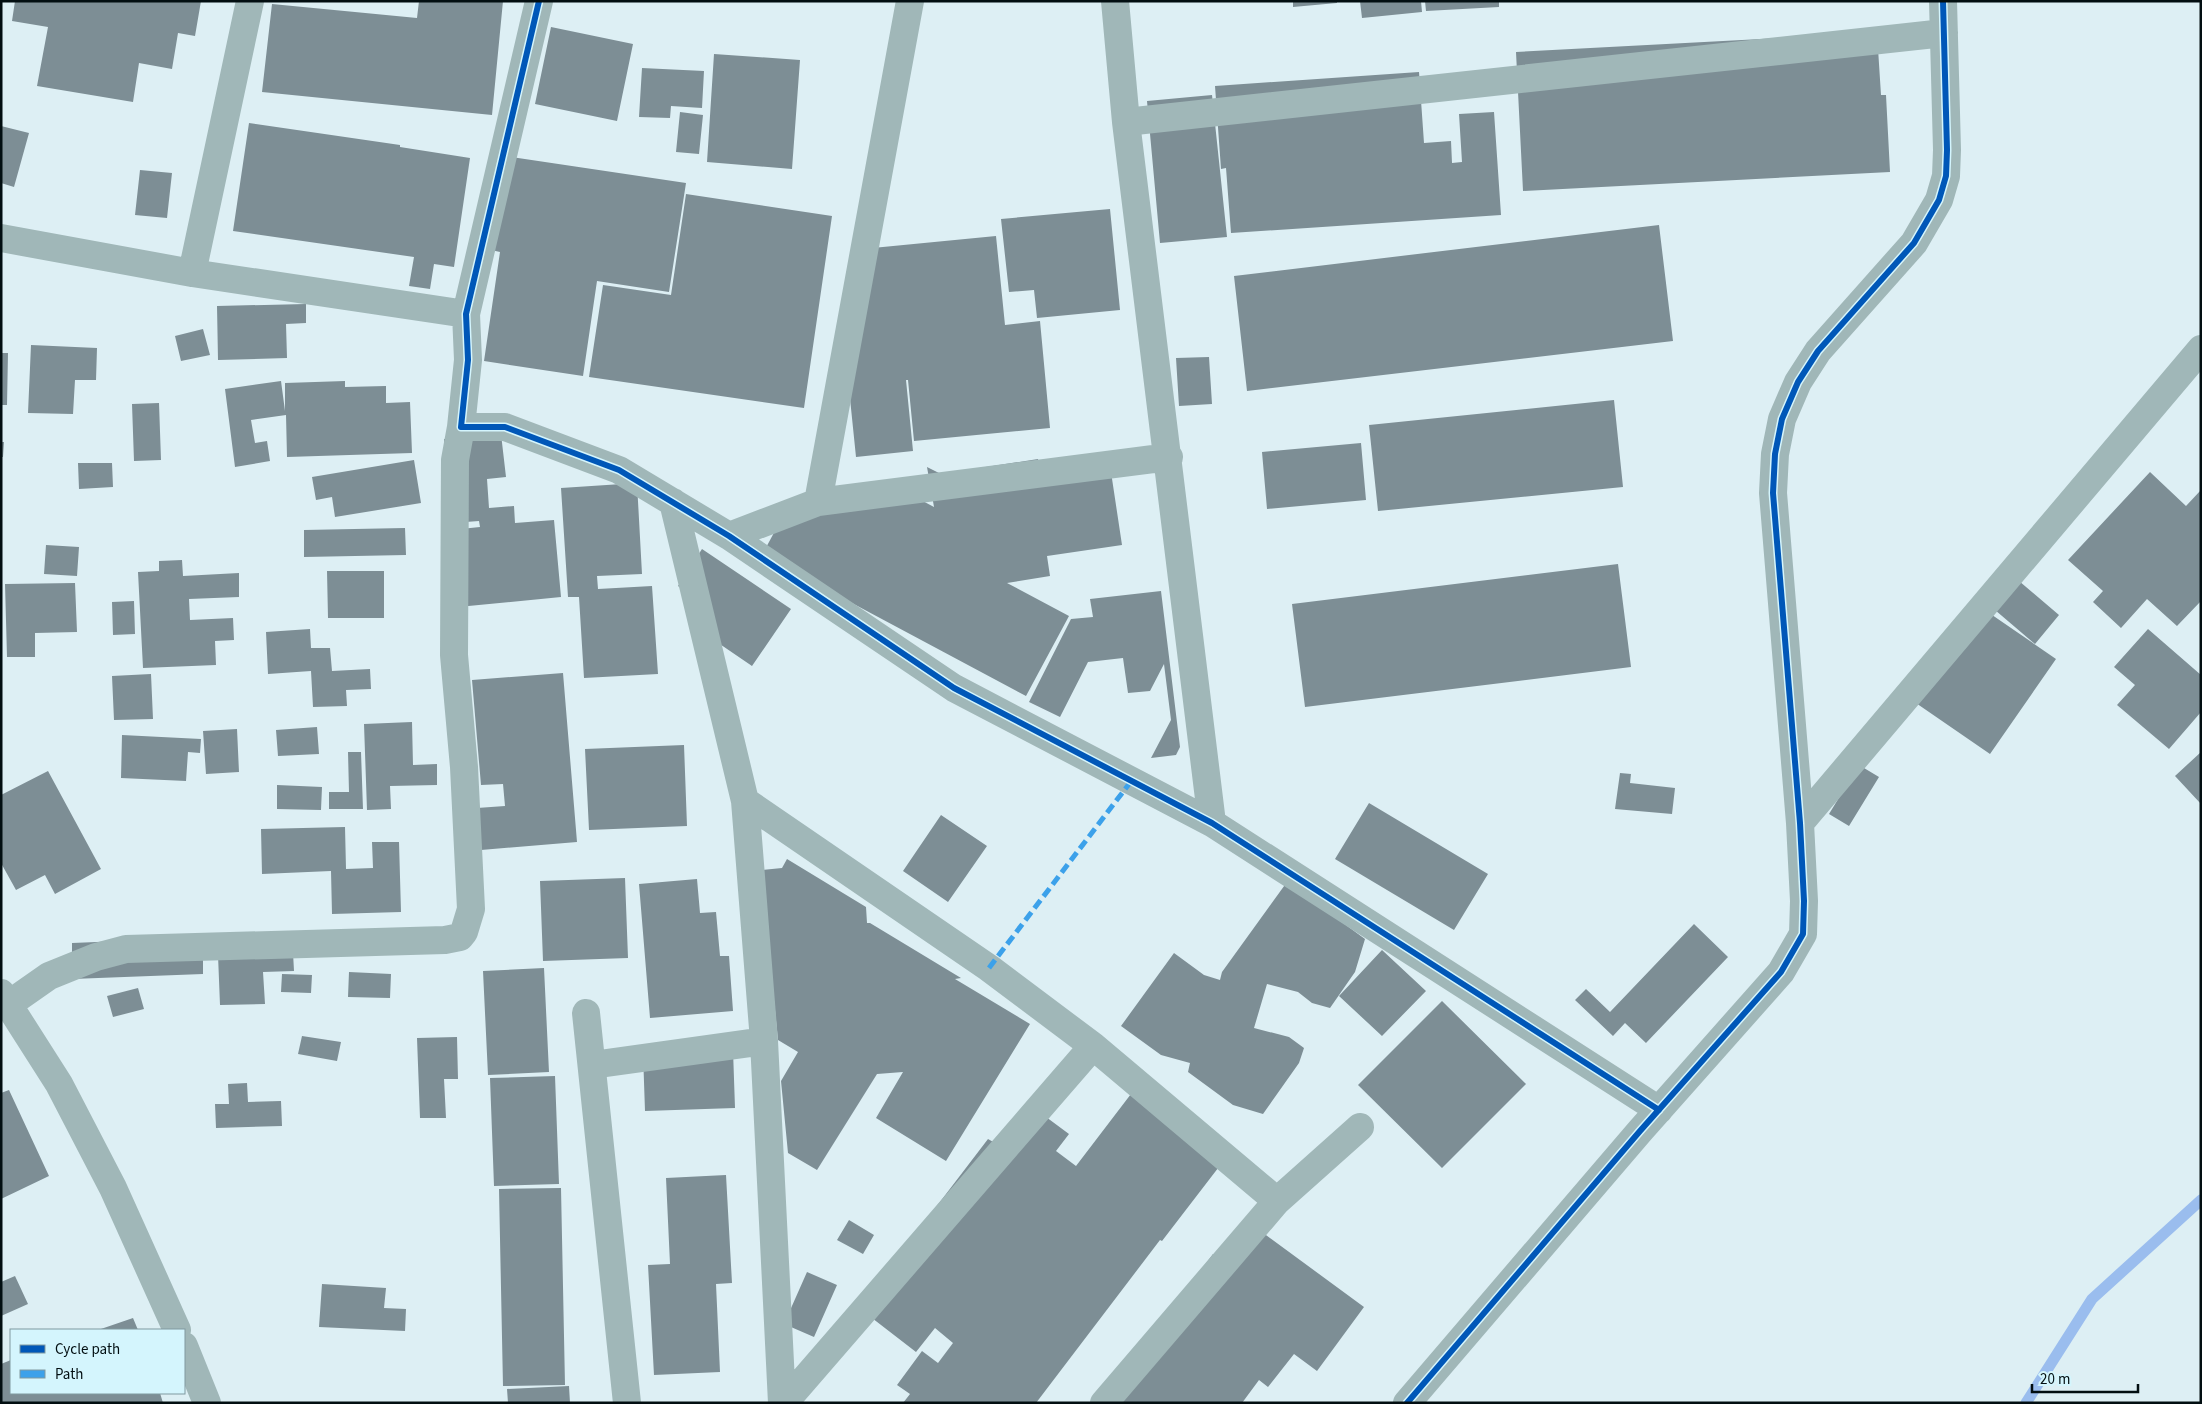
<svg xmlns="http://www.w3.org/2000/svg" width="2202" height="1404" viewBox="0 0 2202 1404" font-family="'Source Sans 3',sans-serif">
  <rect width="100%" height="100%" fill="#ddeff4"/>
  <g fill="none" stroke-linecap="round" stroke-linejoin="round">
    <path stroke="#9abdee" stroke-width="11" d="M 2026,1403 L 2092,1299 L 2201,1200"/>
  </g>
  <path fill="#7d8e95" d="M 15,1 L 201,1 L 195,36 L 178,33 L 172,69 L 139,63 L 133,102 L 37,86 L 48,27 L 12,21 Z
    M 419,1 L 503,1 L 492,115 L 262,92 L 272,4 L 417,18 Z
    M 1293,1 L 1337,1 L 1337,3 L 1293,7 Z
    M 1360,1 L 1421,1 L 1422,12 L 1362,18 Z
    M 1425,1 L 1499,1 L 1499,7 L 1426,11 Z
    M 551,27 L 633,44 L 617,121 L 535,104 Z
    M 1877,33 L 1881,95 L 1886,95 L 1890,172 L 1523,191 L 1516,52 Z
    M 714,54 L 800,60 L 792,169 L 707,162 Z
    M 642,68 L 704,71 L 702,108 L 671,106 L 670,118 L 639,117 Z
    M 1419,72 L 1424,143 L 1451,141 L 1452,163 L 1462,162 L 1459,114 L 1494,112 L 1501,215 L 1231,233 L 1226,168 L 1221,169 L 1215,86 Z
    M 1212,95 L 1227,237 L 1160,243 L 1147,101 Z
    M 680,112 L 703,115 L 699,154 L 676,152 Z
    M 249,123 L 400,145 L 400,147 L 470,158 L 454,267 L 434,264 L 430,289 L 409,286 L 414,257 L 233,231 Z
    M 1,126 L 29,133 L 14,187 L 1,183 Z
    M 505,156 L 686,183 L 669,292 L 597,281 L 583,376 L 484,361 L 500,252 L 491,250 Z
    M 140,170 L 172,173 L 167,218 L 135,215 Z
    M 686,194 L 832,216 L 804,408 L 589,377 L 603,285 L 671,295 Z
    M 1110,209 L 1120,310 L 1037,318 L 1034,290 L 1009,292 L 1001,219 Z
    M 1659,225 L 1673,341 L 1247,391 L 1234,276 Z
    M 996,236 L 1005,325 L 1040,321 L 1050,428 L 914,441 L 908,380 L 906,380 L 913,451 L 856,457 L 844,340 L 852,250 Z
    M 306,304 L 306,323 L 286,324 L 287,358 L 218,360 L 217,306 Z
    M 203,329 L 210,355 L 181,361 L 175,336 Z
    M 31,345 L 97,348 L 96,380 L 75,380 L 73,414 L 28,413 Z
    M 1,353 L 8,353 L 7,405 L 1,405 Z
    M 1209,357 L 1212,404 L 1179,406 L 1176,358 Z
    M 281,381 L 285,411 L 285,383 L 345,381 L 345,387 L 386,386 L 386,403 L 410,402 L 412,453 L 287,457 L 286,415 L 251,420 L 255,443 L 267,441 L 270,461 L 235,467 L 225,389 Z
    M 1614,400 L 1623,487 L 1378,511 L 1369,425 Z
    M 159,403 L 161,460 L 134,461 L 132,404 Z
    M 501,434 L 506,477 L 487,479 L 489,508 L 514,506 L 515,523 L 554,520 L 561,597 L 458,607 L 451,530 L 480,527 L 479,521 L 452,523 L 444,439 Z
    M 1,442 L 4,442 L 3,457 L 1,457 Z
    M 1361,443 L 1366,500 L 1267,509 L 1262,452 Z
    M 1038,459 L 1041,476 L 1111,472 L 1122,545 L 1047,556 L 1050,576 L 1007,583 L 1069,616 L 1026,696 L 762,555 L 790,503 L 902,490 L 934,507 L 927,467 L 941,474 Z
    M 414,460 L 421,503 L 335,517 L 332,497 L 316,500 L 312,477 Z
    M 78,463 L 112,463 L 113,487 L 79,489 Z
    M 2150,472 L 2186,506 L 2201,490 L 2201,601 L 2177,626 L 2147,599 L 2121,628 L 2093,602 L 2103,591 L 2068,560 Z
    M 637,483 L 642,574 L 597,576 L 598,589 L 652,586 L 658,674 L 584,678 L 579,597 L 568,597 L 561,488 Z
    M 405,528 L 406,555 L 304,557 L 304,530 Z
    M 46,545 L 79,547 L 77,576 L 44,574 Z
    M 702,549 L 791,609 L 752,666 L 689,623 L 702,603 L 678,586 Z
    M 182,560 L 183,576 L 239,573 L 239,597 L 189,599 L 190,620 L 233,618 L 234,640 L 215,641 L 216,665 L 143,668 L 138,572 L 159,571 L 159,561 Z
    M 1618,564 L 1631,667 L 1305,707 L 1292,604 Z
    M 327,571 L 384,571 L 384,618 L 328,618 Z
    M 2019,581 L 2059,615 L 2035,644 L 1995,610 Z
    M 75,583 L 77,632 L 35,633 L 35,657 L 7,657 L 5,584 Z
    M 1161,591 L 1180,747 L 1176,755 L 1151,758 L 1171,720 L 1164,664 L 1150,691 L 1128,693 L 1123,658 L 1088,662 L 1060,717 L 1029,702 L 1071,619 L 1093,617 L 1090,599 Z
    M 134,601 L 135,634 L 113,635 L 112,602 Z
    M 1979,606 L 2056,659 L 1990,754 L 1913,701 Z
    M 310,629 L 311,648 L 330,648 L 332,671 L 370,669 L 371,689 L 346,690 L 347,706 L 313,707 L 311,671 L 268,674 L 266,632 Z
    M 2148,629 L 2201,675 L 2201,712 L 2169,749 L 2117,705 L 2135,685 L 2114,667 Z
    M 563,673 L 577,842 L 481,850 L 477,808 L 505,806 L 503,784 L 481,785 L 472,680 Z
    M 151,674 L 153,719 L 114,720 L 112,676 Z
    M 412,722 L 413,765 L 437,764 L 437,785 L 390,786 L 391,809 L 367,810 L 364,724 Z
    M 317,727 L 319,754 L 278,756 L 276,730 Z
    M 237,729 L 239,772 L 206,774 L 203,731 Z
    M 122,735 L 201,739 L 200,753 L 188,752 L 186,781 L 121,778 Z
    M 684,745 L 687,826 L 589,830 L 585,749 Z
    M 348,752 L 361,752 L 363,809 L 329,809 L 329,792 L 349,792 Z
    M 2201,752 L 2201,804 L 2175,776 Z
    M 1859,765 L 1879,777 L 1849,826 L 1829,814 Z
    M 48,771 L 101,869 L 55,894 L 45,875 L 16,890 L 1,863 L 1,795 Z
    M 1620,773 L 1631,774 L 1630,783 L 1675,788 L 1672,814 L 1615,809 Z
    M 277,785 L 322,787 L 321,810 L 277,809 Z
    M 1369,803 L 1488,874 L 1454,930 L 1335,859 Z
    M 941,815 L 987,846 L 948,902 L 903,871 Z
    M 345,827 L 346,869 L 373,868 L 372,842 L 399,842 L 401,912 L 332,914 L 331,871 L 262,874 L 261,829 Z
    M 787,859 L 866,907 L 867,923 L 870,923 L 961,978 L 955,979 L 1030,1024 L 946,1161 L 876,1118 L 903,1072 L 877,1074 L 817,1170 L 788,1153 L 781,1081 L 798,1052 L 778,1040 L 761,870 L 782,868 Z
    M 625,878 L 628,958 L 543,961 L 540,881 Z
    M 697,879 L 700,913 L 716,912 L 720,956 L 729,956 L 733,1011 L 650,1018 L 639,884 Z
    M 1287,882 L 1365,939 L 1355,972 L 1330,1008 L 1312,1003 L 1298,992 L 1267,984 L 1254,1028 L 1289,1037 L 1304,1048 L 1299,1063 L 1263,1114 L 1233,1105 L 1188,1072 L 1190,1063 L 1161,1055 L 1121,1026 L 1174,953 L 1204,975 L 1220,980 L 1222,972 Z
    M 1694,924 L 1728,957 L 1646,1043 L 1625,1023 L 1613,1036 L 1575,1000 L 1586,989 L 1610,1012 Z
    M 292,934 L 294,971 L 263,972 L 265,1004 L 220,1005 L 218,955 L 203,955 L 203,974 L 72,979 L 72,943 Z
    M 1382,950 L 1426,991 L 1382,1036 L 1339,996 Z
    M 544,968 L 549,1072 L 488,1075 L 483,971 Z
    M 349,972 L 391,974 L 390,998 L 348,997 Z
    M 282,974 L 312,975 L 311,993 L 281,992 Z
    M 138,988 L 144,1009 L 113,1017 L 107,996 Z
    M 1442,1001 L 1526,1084 L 1442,1168 L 1358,1085 Z
    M 302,1036 L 341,1042 L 337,1061 L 298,1054 Z
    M 457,1037 L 458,1079 L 444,1079 L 446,1118 L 420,1118 L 417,1038 Z
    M 733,1050 L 735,1108 L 645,1111 L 643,1053 Z
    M 555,1076 L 559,1184 L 494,1186 L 490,1078 Z
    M 247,1083 L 248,1102 L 281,1101 L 282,1126 L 216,1128 L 215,1104 L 229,1104 L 228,1084 Z
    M 9,1090 L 49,1176 L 1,1199 L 1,1093 Z
    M 1134,1090 L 1225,1159 L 1162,1241 L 1160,1240 L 1036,1403 L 903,1403 L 910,1394 L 897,1385 L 922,1351 L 938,1363 L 953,1343 L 935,1328 L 916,1352 L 859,1308 L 988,1139 L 995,1143 L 1042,1114 L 1069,1134 L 1056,1151 L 1076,1166 Z
    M 726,1175 L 732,1283 L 716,1284 L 720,1372 L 654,1375 L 648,1265 L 670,1264 L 666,1178 Z
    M 561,1188 L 565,1385 L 503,1386 L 499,1189 Z
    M 849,1220 L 874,1235 L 863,1254 L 837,1240 Z
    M 1255,1227 L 1364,1307 L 1317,1371 L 1294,1354 L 1268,1387 L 1259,1380 L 1242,1403 L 1102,1403 L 1213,1254 L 1227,1264 Z
    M 807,1272 L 837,1285 L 814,1337 L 784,1324 Z
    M 15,1276 L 28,1304 L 1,1316 L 1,1282 Z
    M 322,1284 L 386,1288 L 384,1308 L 406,1309 L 405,1331 L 319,1327 Z
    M 133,1318 L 138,1330 L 98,1330 Z
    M 11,1360 L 11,1393 L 160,1393 L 163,1403 L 1,1403 L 1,1364 Z
    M 569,1386 L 570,1403 L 508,1403 L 507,1389 Z"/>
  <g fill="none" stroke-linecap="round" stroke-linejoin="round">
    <path stroke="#a0b7b8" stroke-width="28" d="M 539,1 L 466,314 L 468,360 L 461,427 L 505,427 L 619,470 L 729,536 L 954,688 L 1212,823 L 1659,1110
      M 1115,1 L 1126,122 L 1212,823
      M 1126,122 L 1944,33
      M 1,238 L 192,273 L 466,314
      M 192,273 L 250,1
      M 673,502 L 745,801 L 764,1041 L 782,1403
      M 818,502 L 1169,457
      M 729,536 L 818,502 L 910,1
      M 745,801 L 989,968 L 1093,1046 L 1277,1201
      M 1800,823 L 2201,349
      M 1,993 L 59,1084 L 113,1188 L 177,1330
      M 9,1004 L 49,976 L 96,957 L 126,949 L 445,940 L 460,937 L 464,932 L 471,909 L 464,767 L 454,655 L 455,460 L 461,427
      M 586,1013 L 627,1403
      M 592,1065 L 764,1041
      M 184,1346 L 207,1403
      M 784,1403 L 1093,1046
      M 1104,1403 L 1277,1201 L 1360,1127
      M 1407,1403 L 1640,1131 L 1781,972 L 1803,934 L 1804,901 L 1800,823 L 1773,493 L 1775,454 L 1782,419 L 1798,382 L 1818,351 L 1914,243 L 1939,200 L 1946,176 L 1947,150 L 1943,1"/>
    <path stroke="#3ca1ea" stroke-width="5" stroke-dasharray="10 5" stroke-linecap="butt" d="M 989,968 L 1132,780"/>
    <g stroke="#d4f5fd" stroke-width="9">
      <path id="cycleway" d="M 539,1 L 466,314 L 468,360 L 461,427 L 505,427 L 619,470 L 729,536 L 954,688 L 1212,823 L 1659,1110
        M 1407,1403 L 1640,1131 L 1781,972 L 1803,934 L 1804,901 L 1800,823 L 1773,493 L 1775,454 L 1782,419 L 1798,382 L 1818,351 L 1914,243 L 1939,200 L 1946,176 L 1947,150 L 1943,1"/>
    </g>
    <use href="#cycleway" stroke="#0057b8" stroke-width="6"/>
  </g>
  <rect width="2202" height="1404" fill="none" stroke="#020e11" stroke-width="5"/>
  <rect x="10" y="1329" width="175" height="65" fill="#d4f5fd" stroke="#80999f"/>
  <rect x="20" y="1345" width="25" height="8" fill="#0057b8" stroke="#80999f"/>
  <text x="55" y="1354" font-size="15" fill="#020e11">Cycle path</text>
  <rect x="20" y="1370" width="25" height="8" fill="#3ca1ea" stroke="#80999f"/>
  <text x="55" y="1379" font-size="15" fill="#020e11">Path</text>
  <path d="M2032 1384v8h106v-8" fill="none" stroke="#020e11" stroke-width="2.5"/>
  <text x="2040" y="1384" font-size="15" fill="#020e11" stroke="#d4f5fd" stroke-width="4" paint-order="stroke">20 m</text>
</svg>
